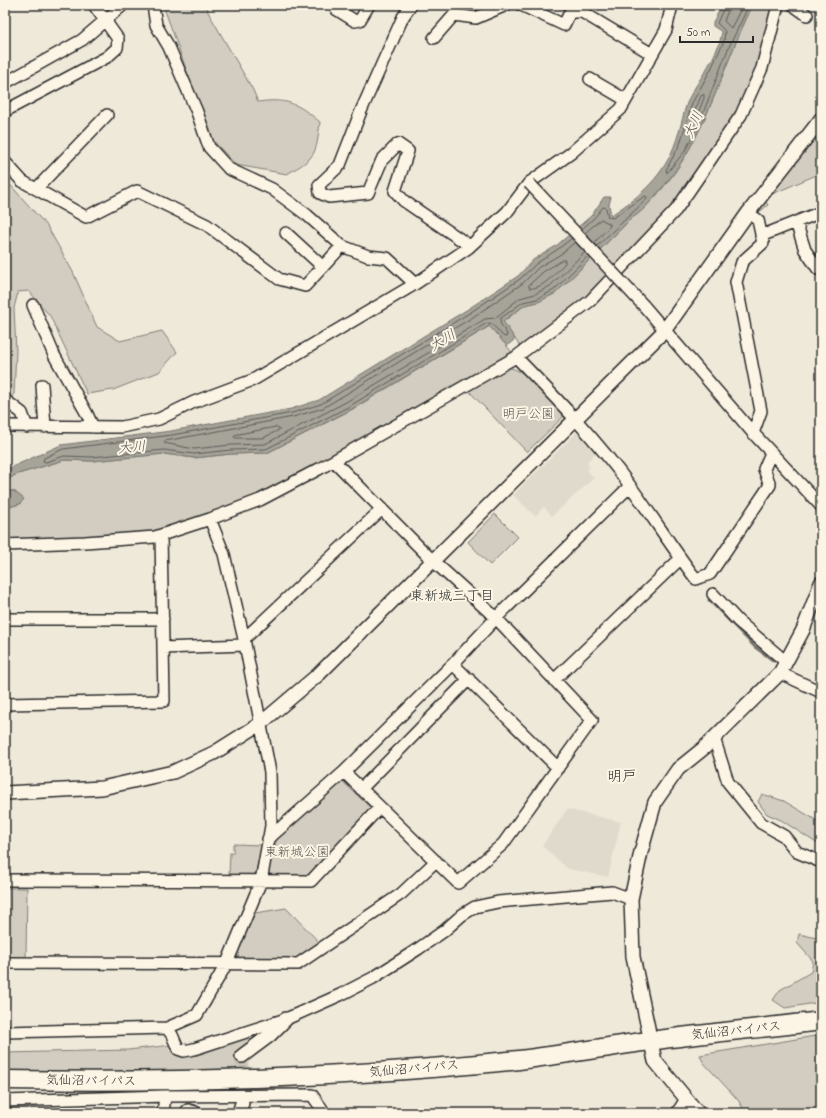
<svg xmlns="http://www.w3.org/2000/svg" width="826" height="1118" viewBox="0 0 826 1118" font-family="'Indie Flower','Klee One',sans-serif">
  <rect width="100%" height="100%" fill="#efe9da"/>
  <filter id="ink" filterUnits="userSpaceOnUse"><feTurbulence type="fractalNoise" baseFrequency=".025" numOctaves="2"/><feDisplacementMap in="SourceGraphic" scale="8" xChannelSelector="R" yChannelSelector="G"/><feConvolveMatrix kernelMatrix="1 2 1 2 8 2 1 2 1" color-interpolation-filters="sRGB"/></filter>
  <g filter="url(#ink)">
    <path fill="#e0dacc" d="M 579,430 L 598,450 L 587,462 L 590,467 L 587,470 L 594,478 L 552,516 L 544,507 L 535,516 L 513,495 Z
      M 567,809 L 621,822 L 608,877 L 568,869 L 542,846 Z"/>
    <path fill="#d2cdc0" stroke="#7e7c76" d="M 163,5 L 207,5 L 208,12 L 253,90 L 258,102 C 287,98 297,103 320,122 C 316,156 316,157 287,174 L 236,165 L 211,138 Z
      M 753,5 L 778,5 L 741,115 L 676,210 L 590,301 L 522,349 L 503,322 L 525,305 L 538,302 L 556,293 L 632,218 C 642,212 649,203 657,195 C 707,139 720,70 753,5 Z
      M 821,123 L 821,171 L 814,176 L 763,198 L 768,205 L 758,213 L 753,211 Z
      M 5,179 L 47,226 L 73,272 L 97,327 L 120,341 L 162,331 L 177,352 L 159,372 L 113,390 L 87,394 L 50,316 L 29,291 L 18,292 L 14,308 L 16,351 L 14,394 L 5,404 Z
      M 490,326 L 516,357 L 254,499 L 153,534 L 5,539 L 5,508 L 20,504 L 14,491 L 5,491 L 5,482 L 15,475 L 64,460 L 92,461 L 164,454 L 194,458 L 231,454 L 267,453 L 353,409 Z
      M 507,367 C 530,371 550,398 566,414 L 527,452 L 468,390 Z
      M 495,514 L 518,537 L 490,565 L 468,542 Z
      M 341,780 L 372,809 L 306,877 L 267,874 L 277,839 Z
      M 762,794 L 784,801 L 821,823 L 821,846 L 781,820 L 767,814 L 758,802 Z
      M 233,844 L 262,845 L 256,872 L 251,876 L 229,875 L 230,853 L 233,853 Z
      M 7,888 L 27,888 L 26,957 L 6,957 Z
      M 286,908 L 321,944 L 298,959 L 239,958 L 237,953 L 255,913 Z
      M 799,934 L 821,939 L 821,1002 L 785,1008 L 773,1000 L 780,990 L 811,972 L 813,961 L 797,943 Z
      M 259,1034 L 261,1035 L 260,1038 C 237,1049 238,1047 237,1073 L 5,1075 L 5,1053 L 128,1050 L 172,1045 L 176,1051 Z
      M 821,1035 L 821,1113 L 746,1113 L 738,1100 L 703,1062 L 700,1055 Z"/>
    <path fill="#a6a399" stroke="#75736d" d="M 722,5 L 753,5 C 720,70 707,139 656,195 C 649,203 642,212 632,218 L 556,293 L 538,302 L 525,305 L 503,321 L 515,339 L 507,346 L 489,326 L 350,410 L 267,453 L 231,454 L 194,458 L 164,454 L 92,461 L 64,460 L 15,475 L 5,482 L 5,470 L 61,445 L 171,431 L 291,409 L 319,400 L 468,309 L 518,276 L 533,260 L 556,246 L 592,215 L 604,197 L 611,197 L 609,205 L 611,215 C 641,196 664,176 676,141 C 681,128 683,113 688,100 C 699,78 718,57 722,32 L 713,26 L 713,22 Z
      M 5,491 L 14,491 L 24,499 L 20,504 L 5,508 Z"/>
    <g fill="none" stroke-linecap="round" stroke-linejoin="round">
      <path stroke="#5c5b57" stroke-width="1" d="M 725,5 L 717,23 L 725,31 L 724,41 L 711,69 L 692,103 L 680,144 L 666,170 L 667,173 L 685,151 L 698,126 L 728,49 L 749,5
        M 730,5 L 724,21 L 731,28 L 743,5
        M 704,95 L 704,98 L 697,116 L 694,117 L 693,115 L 701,96 Z
        M 581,230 L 595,217 L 603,207 L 606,208 L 608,217 L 613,218 L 645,196 L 647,197 L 647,199 L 597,246
        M 585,233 L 601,219 L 610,224 L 610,226 L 594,243
        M 572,238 L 558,249 L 536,264 L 520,279 L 471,312 L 321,404 L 292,413 L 172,435 L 63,449 L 44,458 L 43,461 L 46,462 L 64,456 L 92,457 L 164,450 L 194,454 L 231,450 L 266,449 L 348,407 L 487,323 L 492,324 L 503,336 L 506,337 L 507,334 L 500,323 L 501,318 L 523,302 L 537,299 L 554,290 L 588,256
        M 575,242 L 561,254 L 539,267 L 523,283 L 473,317 L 323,408 L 293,417 L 165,441 L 164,443 L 194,449 L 231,445 L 265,444 L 346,402 L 485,319 L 495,318 L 520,298 L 535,294 L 550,286 L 585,252
        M 563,260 L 565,260 L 565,263 C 557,271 543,290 529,288 L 529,285 L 543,272 Z
        M 277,427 L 279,428 L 279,430 L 263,438 L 236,438 L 234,437 L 235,435 Z"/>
      <path stroke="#75736d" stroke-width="3" d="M 709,600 L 755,647 L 774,661"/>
      <path stroke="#c8c3b7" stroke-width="13" stroke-dasharray="13 6" stroke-linecap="butt" d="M 242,1056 L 242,1103"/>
      <g stroke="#2b2b2b" stroke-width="14">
        <path id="minor" d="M 153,5 L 156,25 L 169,47 L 197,112 L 209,147 L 229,169 L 272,189 L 307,215 L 342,246
          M 411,5 L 403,17 L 361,111 L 340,165 L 319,185 L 320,193 L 329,197 L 368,193 L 382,160 L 398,144 L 408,151 L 395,191 L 404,201 L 470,246
          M 521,5 L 564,25 L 570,12 L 582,12 L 652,54
          M 793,5 L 807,15
          M 336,9 L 355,21 L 360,20 L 369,5
          M 434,38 L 454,15 L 476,18 L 506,5
          M 590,79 L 626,100
          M 5,83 L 82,40 L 123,5
          M 5,111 L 107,57 L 117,48 L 118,39 L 94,5
          M 5,162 L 22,181 L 86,217 L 137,191 L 207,225 L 279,279 L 305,286 L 342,246 L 368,256 L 387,258 L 415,284 L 468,248 L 507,212 L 529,183 L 571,153 L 621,109 L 666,30 L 672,5
          M 36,189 L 107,115
          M 748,213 L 758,220 L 763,243 L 742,262 L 736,282 L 761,411 L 753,433
          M 796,222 L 805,250 L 818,269
          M 286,233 L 323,267
          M 761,236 L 821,212
          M 33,305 L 54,355 L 87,414 L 93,427
          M 644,306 L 753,433 L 821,506
          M 516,357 C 556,398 597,440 631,487 C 653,517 673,549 696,579 L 710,574 L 770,485 L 764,469 L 771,453
          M 42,385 L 45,427
          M 5,400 L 22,413 L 27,427
          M 5,426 L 122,427 L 159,419 L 194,402 L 253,380 L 415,284
          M 334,461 L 432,560 L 496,618 L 592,720 L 503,844 L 458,883 L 344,772 L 453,664 L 496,618 L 630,486
          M 5,545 L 85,542 L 155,537 L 210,519 L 260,500 L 319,469 L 516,357 L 590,301 L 676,210 L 741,115 L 762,68 L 778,5
          M 713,594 L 738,621 L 785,661
          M 5,619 L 163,619
          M 244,639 L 382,509
          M 163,648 L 245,645
          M 453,664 L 558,768
          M 780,673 L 821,692
          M 554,680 L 680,559
          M 5,704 L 164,701 L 161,535
          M 714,738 L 728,782 L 761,823 L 784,836 L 797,852 L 821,862
          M 361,789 L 469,679
          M 268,839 L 344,772
          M 5,880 L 311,881 L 380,807
          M 5,963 L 298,964 L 401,894 L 436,861
          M 167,1028 L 197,1015 L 227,963 L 261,881 L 271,826 L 270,772 L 244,639 L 224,554 L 210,519
          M 5,1032 L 167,1028 L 172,1035 L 178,1049 L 184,1051 L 194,1049 L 286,1019 L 340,995 L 373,978 L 418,949 L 444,931 L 462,915 L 475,907 L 498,902 L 612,892 L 631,899
          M 5,1101 L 165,1096 L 312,1095 L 322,1109 L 321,1113
          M 163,1113 L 165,1096
          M 677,1113 L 686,1099"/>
      </g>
      <g stroke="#2b2b2b" stroke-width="16">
        <path id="tertiary" d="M 5,793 L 102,788 L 173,772 L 214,753 L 260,724 L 319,674 L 664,331 L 748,213 L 821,119
          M 242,1056 L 270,1035 L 286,1019
          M 188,1111 L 195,1113
          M 239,1113 L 242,1103
          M 698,1113 L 655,1061 L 633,957 L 631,899 L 641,852 L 655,802 L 678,769 L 704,748 L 780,673 L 803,630 L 821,583"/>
      </g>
      <g stroke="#2b2b2b" stroke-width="21">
        <path id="trunk" d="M 5,1080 C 177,1083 348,1078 519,1060 C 562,1055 606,1047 649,1041 C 706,1033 764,1028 821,1021"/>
      </g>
      <use href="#minor" stroke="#fcf5e5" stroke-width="11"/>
      <use href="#tertiary" stroke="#fcf5e5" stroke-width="13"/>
      <use href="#trunk" stroke="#fcf5e5" stroke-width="18"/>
      <g stroke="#2b2b2b" stroke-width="14" stroke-linecap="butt">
        <path id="minor-bridge" d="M 529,183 L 644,306"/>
      </g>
      <use href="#minor-bridge" stroke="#fcf5e5" stroke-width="11"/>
    </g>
  </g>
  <g text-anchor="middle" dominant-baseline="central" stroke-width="4" stroke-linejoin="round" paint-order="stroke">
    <g font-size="13" fill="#555450" stroke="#fcf5e5">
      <text x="528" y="414">明戸公園</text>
      <text x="297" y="852">東新城公園</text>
    </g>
    <g font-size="13" fill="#2b2b2b" stroke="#fcf5e5">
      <text transform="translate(736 1031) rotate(-6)">気仙沼バイパス</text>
      <text transform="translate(414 1069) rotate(-5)">気仙沼バイパス</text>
      <text transform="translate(91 1081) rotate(1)">気仙沼バイパス</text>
    </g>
    <g font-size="14" font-style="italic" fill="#565552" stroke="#fcf5e5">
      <text transform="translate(694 125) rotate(-66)">大川</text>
      <text transform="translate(443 341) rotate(-31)">大川</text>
      <text transform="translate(132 448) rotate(-5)">大川</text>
    </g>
    <g font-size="14" fill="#2b2b2b" stroke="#fcf5e5">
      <text x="452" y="596">東新城三丁目</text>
    </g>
    <g font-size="15" fill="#2b2b2b" stroke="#fcf5e5">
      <text x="622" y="777">明戸</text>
    </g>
  </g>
  <rect width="826" height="1118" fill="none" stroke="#fcf5e5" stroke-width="20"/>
  <rect x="10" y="10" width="806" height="1098" fill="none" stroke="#2b2b2b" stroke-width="1.5" filter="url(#ink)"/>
  <path d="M680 36v6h73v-6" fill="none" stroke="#2b2b2b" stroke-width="2"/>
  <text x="686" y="36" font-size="12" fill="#2b2b2b" stroke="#fcf5e5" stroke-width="3" paint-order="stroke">50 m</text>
</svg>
